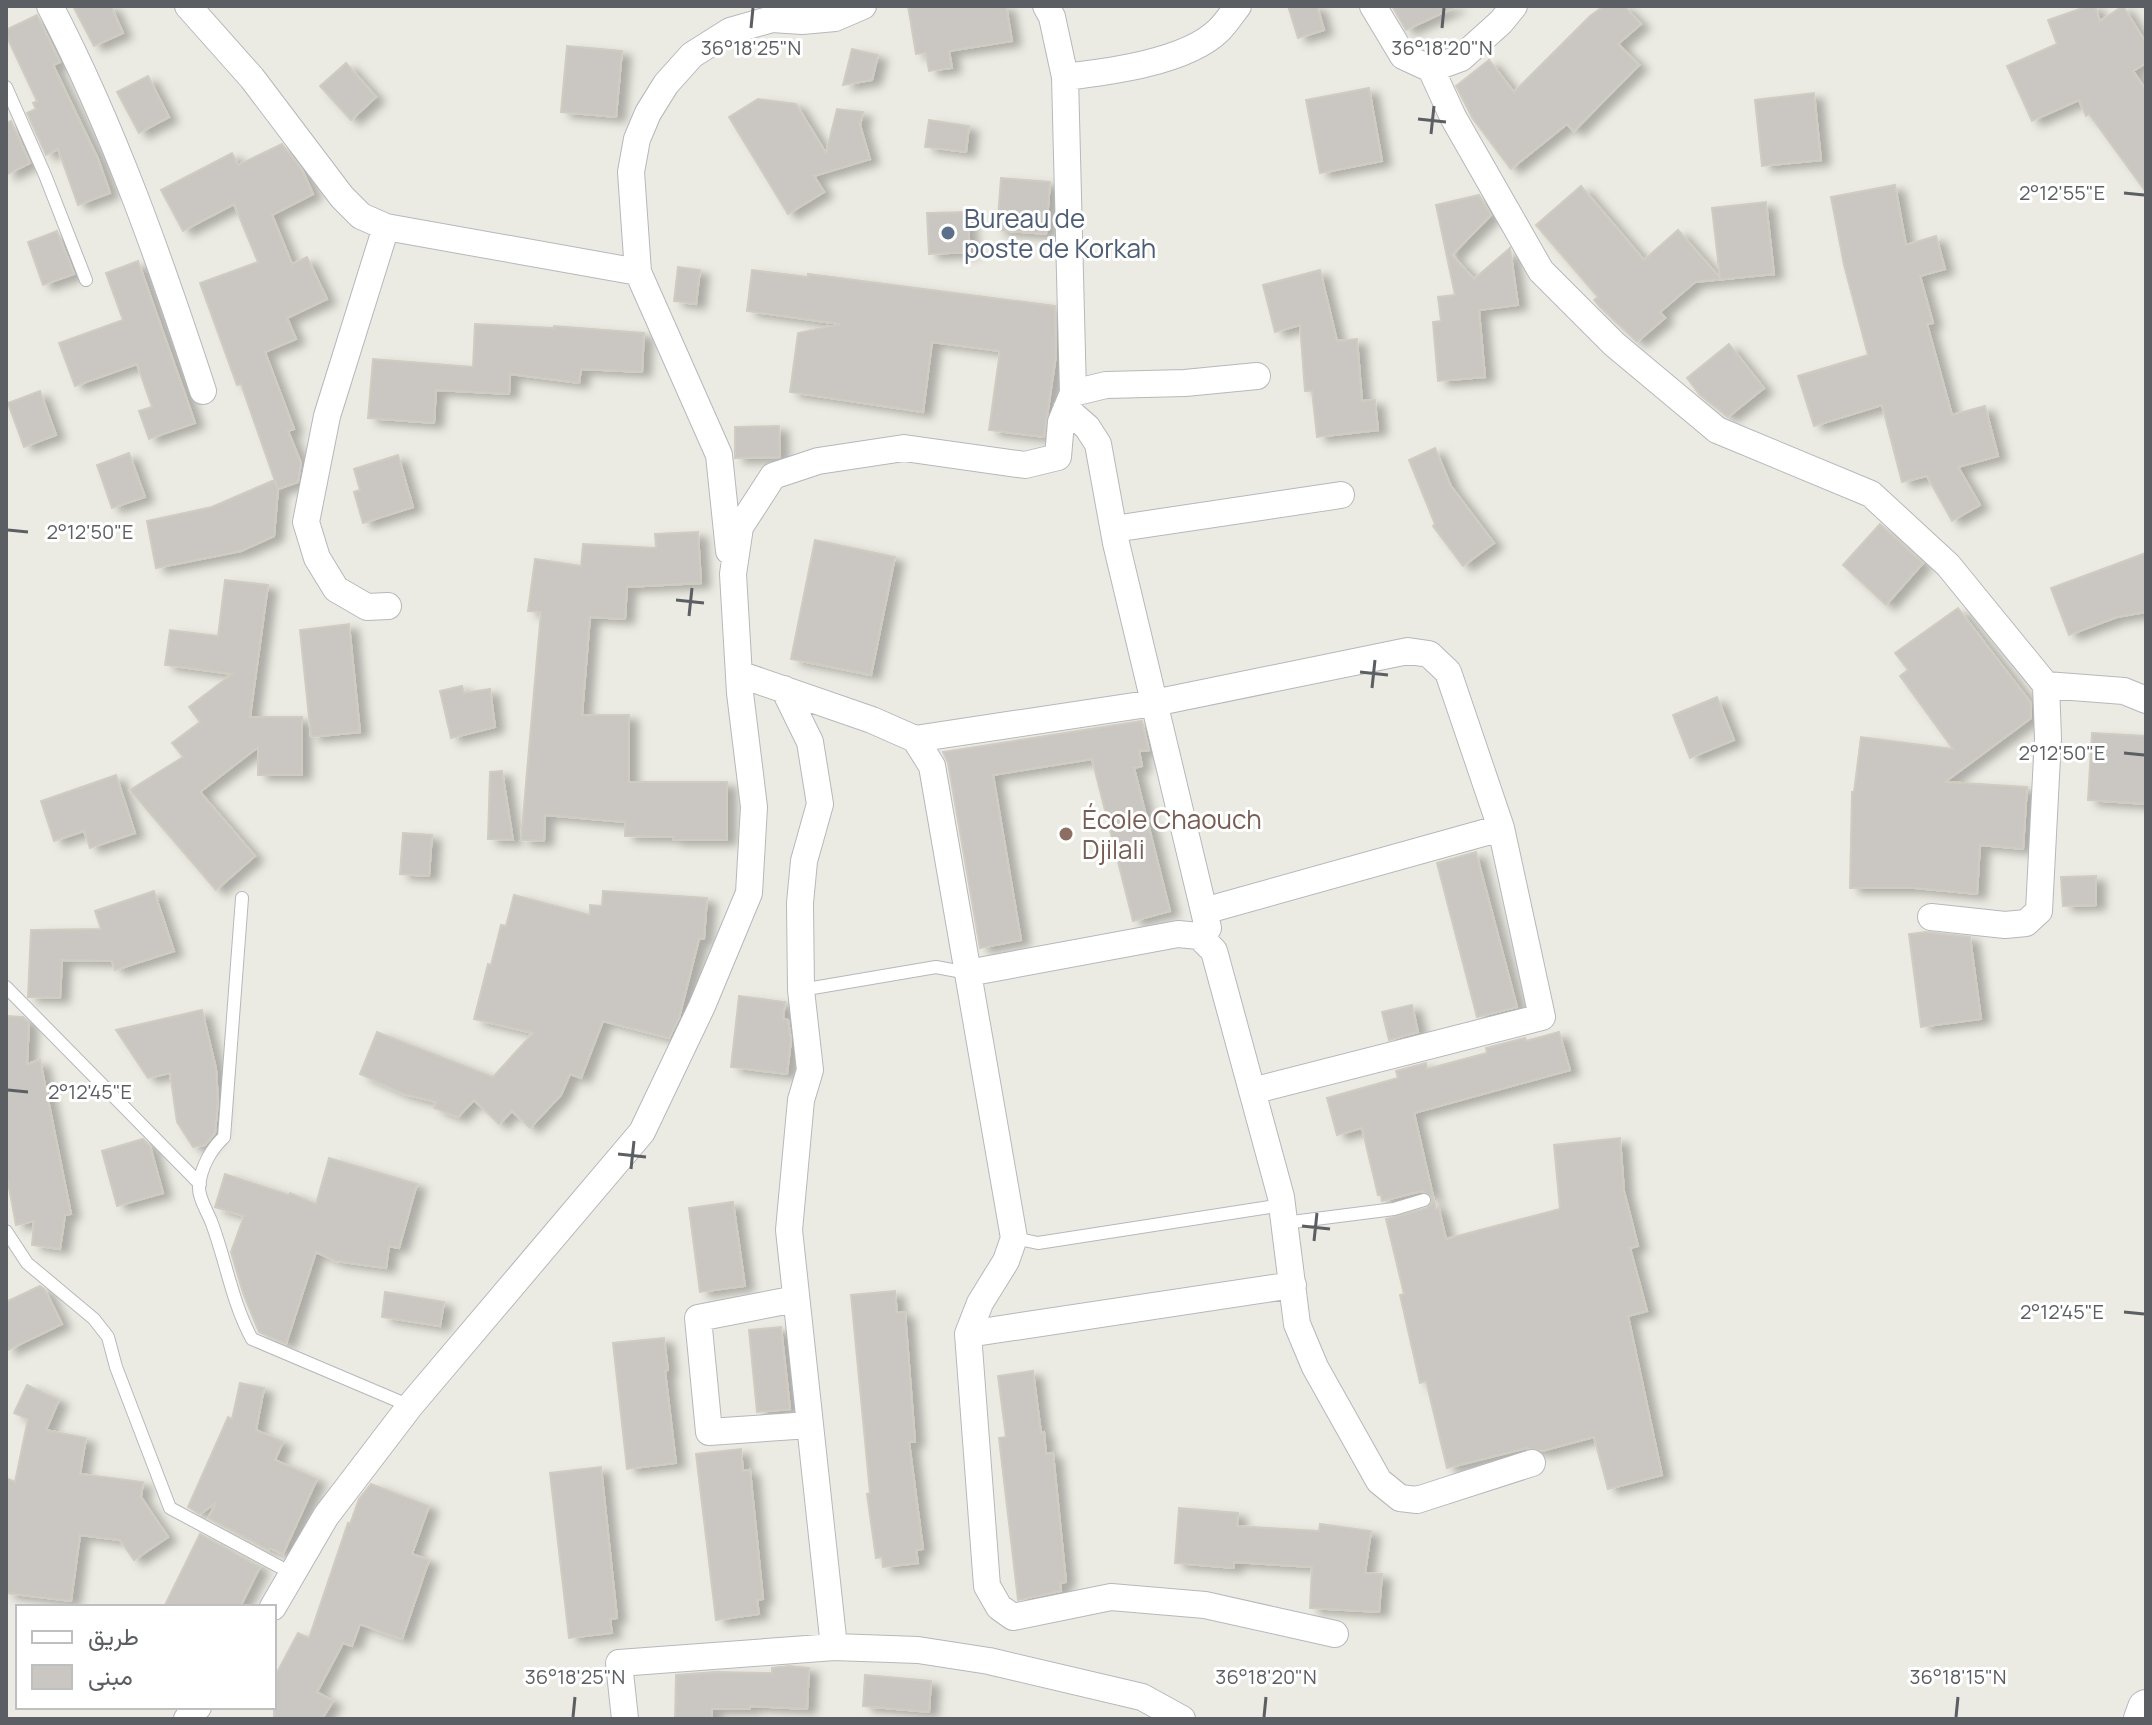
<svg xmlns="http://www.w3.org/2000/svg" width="2152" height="1725" viewBox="0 0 2152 1725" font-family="Manrope,Vazirmatn,sans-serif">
  <defs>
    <filter id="shadow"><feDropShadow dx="9" dy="5" stdDeviation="4" flood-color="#0004"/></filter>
  </defs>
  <rect width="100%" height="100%" fill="#ecebe3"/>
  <path fill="#cac7c2" stroke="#d0ccc2" stroke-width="2" filter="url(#shadow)" d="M 73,6 L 111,6 L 123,33 L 94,46 Z
    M 908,6 L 1006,6 L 1012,41 L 949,51 L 952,68 L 929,71 L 926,53 L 916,54 Z
    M 1288,6 L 1317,6 L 1324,30 L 1298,38 Z
    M 1392,6 L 1457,6 L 1406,30 Z
    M 1604,6 L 1624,6 L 1641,24 L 1618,44 L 1639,65 L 1574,131 L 1567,124 L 1511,169 L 1473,119 L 1456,86 L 1489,60 L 1514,92 L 1590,16 Z
    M 2088,6 L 2095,6 L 2100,21 L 2123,6 L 2146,43 L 2146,63 L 2133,71 L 2146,90 L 2146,192 L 2089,114 L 2086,116 L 2079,100 L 2032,121 L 2007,66 L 2057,44 L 2048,20 Z
    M 37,15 L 60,62 L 53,65 L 98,159 L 110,193 L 78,205 L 58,149 L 46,155 L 27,113 L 36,109 L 33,103 L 37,101 L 6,35 L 6,30 Z
    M 567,46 L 622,51 L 616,117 L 561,112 Z
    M 852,49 L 878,55 L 872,80 L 843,85 Z
    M 346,63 L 376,97 L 351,120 L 320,86 Z
    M 148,76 L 169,117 L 139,133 L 117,92 Z
    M 1369,88 L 1382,161 L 1320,173 L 1306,100 Z
    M 1814,93 L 1821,160 L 1762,166 L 1755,100 Z
    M 758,99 L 796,104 L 826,153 L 837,109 L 863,112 L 860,125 L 870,159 L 814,176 L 824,192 L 788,214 L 729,117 Z
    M 929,120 L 969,126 L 966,152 L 925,147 Z
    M 11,121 L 30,163 L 6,175 L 6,123 Z
    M 282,144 L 302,170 L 313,194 L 272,215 L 292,264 L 307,257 L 327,299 L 287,318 L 296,339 L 265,352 L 294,429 L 288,431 L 301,463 L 298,482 L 278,489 L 274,536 L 241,551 L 156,568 L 147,521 L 212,507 L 274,480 L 277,487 L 241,384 L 237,385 L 200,283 L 258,262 L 234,204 L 183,231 L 161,190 L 232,153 L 238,165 Z
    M 1001,178 L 1050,182 L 1046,234 L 997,230 Z
    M 1895,185 L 1906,245 L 1936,236 L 1945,269 L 1920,276 L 1933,323 L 1927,324 L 1952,415 L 1985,406 L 1998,456 L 1958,467 L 1980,505 L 1952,521 L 1927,476 L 1902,482 L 1882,405 L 1814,426 L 1798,376 L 1868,355 L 1844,265 L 1831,197 Z
    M 1581,186 L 1644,260 L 1678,230 L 1720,278 L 1712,208 L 1766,202 L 1774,274 L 1695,282 L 1660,312 L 1665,318 L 1637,342 L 1600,307 L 1594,300 L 1598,297 L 1536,225 Z
    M 1479,195 L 1491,215 L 1452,255 L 1474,279 L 1510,248 L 1518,305 L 1479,310 L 1485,377 L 1438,381 L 1433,322 L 1441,321 L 1438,297 L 1455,295 L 1436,205 Z
    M 967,212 L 970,252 L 929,254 L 927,213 Z
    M 57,231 L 74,274 L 43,285 L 28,242 Z
    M 138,261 L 195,423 L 149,439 L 139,411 L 152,407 L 137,364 L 75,386 L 59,343 L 123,320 L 106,273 Z
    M 678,267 L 700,270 L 696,304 L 674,301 Z
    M 752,270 L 808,277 L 808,274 L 1055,306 L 1056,355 L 1044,437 L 989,430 L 1000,351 L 932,342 L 923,412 L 790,392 L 798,333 L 840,324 L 747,311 Z
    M 1320,270 L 1337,341 L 1357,339 L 1362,401 L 1375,400 L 1378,430 L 1317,437 L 1312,391 L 1305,391 L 1300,325 L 1275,332 L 1263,285 Z
    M 475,324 L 554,328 L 554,326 L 644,333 L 642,372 L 581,369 L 579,383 L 510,374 L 509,394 L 436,390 L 434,423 L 368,418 L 373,359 L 473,367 Z
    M 1729,344 L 1764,388 L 1728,417 L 1700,395 L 1687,378 Z
    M 40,391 L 56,435 L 24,447 L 8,403 Z
    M 779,426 L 780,457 L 735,458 L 735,427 Z
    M 1435,448 L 1451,486 L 1494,543 L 1463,566 L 1433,526 L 1435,524 L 1409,460 Z
    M 129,453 L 145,497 L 112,508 L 97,465 Z
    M 398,455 L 413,507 L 363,523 L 354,492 L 360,490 L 354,469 Z
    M 1880,524 L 1923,563 L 1886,605 L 1843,565 Z
    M 698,532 L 701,583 L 627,587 L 625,619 L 590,617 L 582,715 L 629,715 L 629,782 L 727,782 L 727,840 L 673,840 L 673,837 L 625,836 L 625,822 L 545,815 L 544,841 L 521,840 L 541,612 L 528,611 L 535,559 L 581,566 L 583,544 L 656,548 L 655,534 Z
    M 815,540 L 895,557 L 871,675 L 791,659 Z
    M 2146,553 L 2146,612 L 2117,617 L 2069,635 L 2051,588 Z
    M 225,580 L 268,585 L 250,717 L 302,717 L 302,775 L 258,775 L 258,747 L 200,792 L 255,856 L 216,890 L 130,790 L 183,757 L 172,743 L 200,722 L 189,707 L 232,674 L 165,665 L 170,630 L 218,636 Z
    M 1958,608 L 2031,703 L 2031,718 L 1945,782 L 2027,787 L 2023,849 L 1980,845 L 1977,894 L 1915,888 L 1850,888 L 1852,792 L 1854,792 L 1861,737 L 1953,749 L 1900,676 L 1908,670 L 1895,653 Z
    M 349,624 L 360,732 L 311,737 L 300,630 Z
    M 462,686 L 464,693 L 490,689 L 495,727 L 451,738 L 440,691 Z
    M 1717,697 L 1734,740 L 1690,758 L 1673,715 Z
    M 1142,721 L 1149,750 L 1139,751 L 1142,766 L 1134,768 L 1170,911 L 1133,921 L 1092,759 L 993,775 L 1021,940 L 980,948 L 948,763 L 943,752 Z
    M 2092,733 L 2146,736 L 2146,804 L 2088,800 Z
    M 502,771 L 513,840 L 488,839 L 490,772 Z
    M 116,775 L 135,833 L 90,848 L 84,831 L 54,841 L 41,801 Z
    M 403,833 L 432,835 L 429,876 L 400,874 Z
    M 1476,852 L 1517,1007 L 1477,1017 L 1437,863 Z
    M 2096,876 L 2096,905 L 2063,906 L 2061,877 Z
    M 154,891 L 174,951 L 115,970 L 112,961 L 62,960 L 60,998 L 28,997 L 31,930 L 101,929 L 95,911 Z
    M 603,891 L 707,898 L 704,939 L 699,939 L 679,1018 L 669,1038 L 603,1021 L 581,1078 L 570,1074 L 561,1095 L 530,1128 L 512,1111 L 499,1124 L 474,1100 L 458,1117 L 434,1108 L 436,1102 L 404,1094 L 360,1074 L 377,1032 L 493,1077 L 533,1033 L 474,1019 L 488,964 L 491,965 L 501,925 L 506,926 L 514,895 L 590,915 L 590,905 L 602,906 Z
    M 1926,932 L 1970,937 L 1981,1019 L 1921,1027 L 1909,934 Z
    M 739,996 L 785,1002 L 783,1019 L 788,1020 L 791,1040 L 787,1074 L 731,1067 Z
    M 1412,1005 L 1418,1032 L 1389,1040 L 1382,1012 Z
    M 202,1010 L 216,1069 L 218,1101 L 215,1133 L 205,1145 L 193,1147 L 177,1122 L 170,1073 L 148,1078 L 116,1030 Z
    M 7,1016 L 23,1017 L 29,1023 L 27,1064 L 40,1060 L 71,1214 L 65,1215 L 60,1249 L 32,1245 L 34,1221 L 16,1225 L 6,1172 Z
    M 1559,1032 L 1570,1070 L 1414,1113 L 1436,1209 L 1439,1209 L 1446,1239 L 1560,1209 L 1554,1145 L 1620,1138 L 1624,1191 L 1638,1246 L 1630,1248 L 1647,1311 L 1628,1316 L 1662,1475 L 1608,1489 L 1594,1437 L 1542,1451 L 1527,1448 L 1447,1468 L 1426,1381 L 1420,1383 L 1400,1295 L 1404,1294 L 1386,1219 L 1427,1208 L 1432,1203 L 1432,1197 L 1422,1191 L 1382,1201 L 1381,1195 L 1378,1195 L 1362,1128 L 1337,1135 L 1327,1098 L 1398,1078 L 1396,1071 L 1426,1063 L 1427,1069 L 1487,1053 L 1486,1048 L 1525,1038 L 1526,1041 Z
    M 143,1139 L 150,1146 L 163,1193 L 117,1206 L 102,1151 Z
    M 329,1158 L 417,1184 L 399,1248 L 389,1246 L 386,1268 L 336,1261 L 316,1252 L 286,1344 L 259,1332 L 243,1293 L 231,1252 L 244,1216 L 215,1207 L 225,1174 L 289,1195 L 290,1193 L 316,1204 Z
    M 733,1202 L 745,1286 L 700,1292 L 689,1208 Z
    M 40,1286 L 45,1290 L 62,1324 L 6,1351 L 6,1302 Z
    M 895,1291 L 897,1313 L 905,1312 L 915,1442 L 909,1442 L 923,1549 L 916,1550 L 918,1563 L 883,1567 L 882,1557 L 876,1558 L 867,1494 L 870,1493 L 851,1295 Z
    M 385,1292 L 444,1302 L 440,1326 L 382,1317 Z
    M 781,1327 L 790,1409 L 757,1412 L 749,1330 Z
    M 664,1338 L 668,1370 L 665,1371 L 676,1463 L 627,1469 L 613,1343 Z
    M 1033,1371 L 1041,1433 L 1044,1432 L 1046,1454 L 1053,1453 L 1066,1582 L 1060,1583 L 1061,1591 L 1018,1600 L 999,1438 L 1006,1437 L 998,1376 Z
    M 240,1383 L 264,1388 L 256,1430 L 283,1442 L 275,1460 L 317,1479 L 283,1554 L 270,1548 L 268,1550 L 208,1518 L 216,1503 L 200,1514 L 188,1507 L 228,1417 L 232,1419 Z
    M 27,1385 L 59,1400 L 46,1430 L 86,1438 L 80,1474 L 143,1482 L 141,1497 L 168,1537 L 134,1560 L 120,1540 L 80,1535 L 71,1601 L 6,1593 L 6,1478 L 15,1482 L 28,1419 L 14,1413 Z
    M 741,1449 L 743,1471 L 750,1470 L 763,1599 L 757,1600 L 759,1614 L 716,1620 L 696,1454 Z
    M 601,1467 L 617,1618 L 610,1619 L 612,1633 L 569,1638 L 550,1473 Z
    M 371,1484 L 429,1506 L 412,1554 L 429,1560 L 402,1639 L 360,1624 L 352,1646 L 343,1643 L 317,1692 L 333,1701 L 322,1719 L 274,1719 L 274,1678 L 298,1633 L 309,1638 L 348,1523 L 350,1524 L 359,1499 Z
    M 1179,1508 L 1238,1513 L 1237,1526 L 1319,1531 L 1320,1524 L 1371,1531 L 1365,1573 L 1382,1574 L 1379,1612 L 1310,1608 L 1312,1567 L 1234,1562 L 1234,1568 L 1175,1563 Z
    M 200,1534 L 260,1567 L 240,1607 L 164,1607 Z
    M 789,1666 L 809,1668 L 807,1709 L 750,1706 L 750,1709 L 712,1709 L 712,1719 L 675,1719 L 676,1675 L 715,1672 L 772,1673 L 772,1668 Z
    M 865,1675 L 931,1681 L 929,1712 L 863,1706 Z"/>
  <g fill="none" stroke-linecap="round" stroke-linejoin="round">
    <g stroke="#b5b8bc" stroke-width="14">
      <path id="service" d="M 6,87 L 45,175 L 86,280
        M 242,898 L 224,1137 C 211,1149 201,1167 199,1186 C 198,1197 207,1211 211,1221 C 226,1260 232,1303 252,1339 L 410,1406
        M 6,987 L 200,1184
        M 801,990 L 936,967 L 968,973
        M 1284,1223 L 1394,1209 L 1424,1200
        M 6,1231 L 27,1263 L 94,1319 L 108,1337 L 116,1367 L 170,1508 L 293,1574
        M 1014,1238 L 1038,1243 L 1282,1205"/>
    </g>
    <g stroke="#b5b8bc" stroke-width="28">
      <path id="minor" d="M 50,6 C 114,129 160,260 203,391
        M 188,6 L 252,78 L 342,197 L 361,216 L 386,227 L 638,272
        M 1373,6 L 1403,56 L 1431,69 L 1461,58 L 1501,22 L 1514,6
        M 1431,69 L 1453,117 L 1541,271 L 1614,344 L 1717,430 L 1871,494 L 1948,565 L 2046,685 L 2124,691 L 2146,700
        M 1065,77 C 1108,72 1187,62 1219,30 C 1226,23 1232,14 1238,6
        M 386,227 L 327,416 L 306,522 L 317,558 L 336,589 L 367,607 L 388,606
        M 1073,393 L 1106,385 L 1185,383 L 1257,376
        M 1066,409 L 1087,427 L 1098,444 L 1116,543 L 1208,928
        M 1114,529 L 1341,495
        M 729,551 L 719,455 L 638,272 L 631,172 L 637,139 L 648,113 L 666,84 L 692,55 L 730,31 L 772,19 L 802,21 L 835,18 L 863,6
        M 739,674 L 872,720 L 915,739 L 932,766 L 1014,1238 L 1006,1261 L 980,1303 L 968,1334 L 987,1586 L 999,1607 L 1013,1617 L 1111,1597 L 1205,1605 L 1335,1634
        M 784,689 L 810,742 L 820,804 L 804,861 L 800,903 L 801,990 L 810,1070 L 801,1100 L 789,1230 L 834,1647
        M 915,739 L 1154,703 L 1408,651 L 1429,654 L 1448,672 L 1501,828
        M 1204,911 L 1501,828 L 1542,1017 L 1252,1091
        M 1931,917 L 2005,925 L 2026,923 L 2039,911 L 2048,738 L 2046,685
        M 968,973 L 1178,934 L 1199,936 L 1214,951 L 1281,1197 L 1297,1324 L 1315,1367 L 1379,1481 L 1400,1498 L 1417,1500 L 1532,1463
        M 796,1299 L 698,1318 L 709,1432 L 810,1425
        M 968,1334 L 1293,1285
        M 273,1607 L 326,1516 L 410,1406 L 642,1132 L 702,1006 L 749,893 L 754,807 L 740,693 L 733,574 L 740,527 L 773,476 L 818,461 L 904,448 L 1025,465 L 1058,457 L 1061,422 L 1073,393 L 1065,77 L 1052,17 L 1046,6
        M 187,1719 L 198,1707
        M 625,1719 L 619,1663 L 834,1647 L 918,1650 L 989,1661 L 1142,1697 L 1182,1719"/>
    </g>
    <g stroke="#b5b7bc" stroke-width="38">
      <path id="secondary" d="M 2142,1719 L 2146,1708"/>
    </g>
    <use href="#service" stroke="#fff" stroke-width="12"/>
    <use href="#minor" stroke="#fff" stroke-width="26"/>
    <use href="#secondary" stroke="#fff" stroke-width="36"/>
  </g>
  <path fill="none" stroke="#5b5e62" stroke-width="3" d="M 751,28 L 753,8M 1442,28 L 1444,8M 1418,119 L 1446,122M 1431,134 L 1434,106M 2124,193 L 2144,195M 8,530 L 28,532M 676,600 L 704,603M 689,616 L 692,588M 1360,672 L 1388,675M 1372,688 L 1375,660M 2124,753 L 2144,755M 8,1090 L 28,1092M 618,1154 L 646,1157M 631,1169 L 634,1141M 1302,1226 L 1330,1229M 1314,1241 L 1317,1213M 2124,1312 L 2144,1314M 573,1717 L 575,1697M 1264,1717 L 1266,1697M 1956,1717 L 1958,1697"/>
  <circle fill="#5c6f8a" stroke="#fff" stroke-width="3" cx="948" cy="233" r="8"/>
  <circle fill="#8d6e63" stroke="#fff" stroke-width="3" cx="1066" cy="834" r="8"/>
  <g text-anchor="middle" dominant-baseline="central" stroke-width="6" stroke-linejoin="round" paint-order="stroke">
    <g font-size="26" fill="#4e5e75" stroke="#fff" text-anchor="start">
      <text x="964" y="218">Bureau de<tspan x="964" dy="30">poste de Korkah</tspan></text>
    </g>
    <g font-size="26" fill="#785e54" stroke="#fff" text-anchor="start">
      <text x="1082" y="819">École Chaouch<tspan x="1082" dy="30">Djilali</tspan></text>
    </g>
  </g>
  <g font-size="20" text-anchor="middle" fill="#5b5e62" stroke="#fff" stroke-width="6" stroke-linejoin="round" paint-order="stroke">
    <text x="751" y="55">36°18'25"N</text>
    <text x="1442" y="55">36°18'20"N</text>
    <text x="2062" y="200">2°12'55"E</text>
    <text x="90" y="539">2°12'50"E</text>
    <text x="2062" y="760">2°12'50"E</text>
    <text x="90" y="1099">2°12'45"E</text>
    <text x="2062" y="1319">2°12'45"E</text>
    <text x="575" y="1684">36°18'25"N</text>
    <text x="1266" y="1684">36°18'20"N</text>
    <text x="1958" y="1684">36°18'15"N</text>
  </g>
  <rect width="2152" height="1725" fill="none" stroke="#5b5e62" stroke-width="16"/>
  <rect x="16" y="1605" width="260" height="104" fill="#ffffff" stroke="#bdbfc0" stroke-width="2"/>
  <rect x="32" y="1631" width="40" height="12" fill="#ffffff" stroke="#bdbfc0" stroke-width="2"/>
  <text x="88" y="1645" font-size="24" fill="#5b5e62">طريق</text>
  <rect x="32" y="1665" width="40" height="24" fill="#cac7c2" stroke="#bdbfc0" stroke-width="2"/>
  <text x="88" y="1685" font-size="24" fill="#5b5e62">مبنى</text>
</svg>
